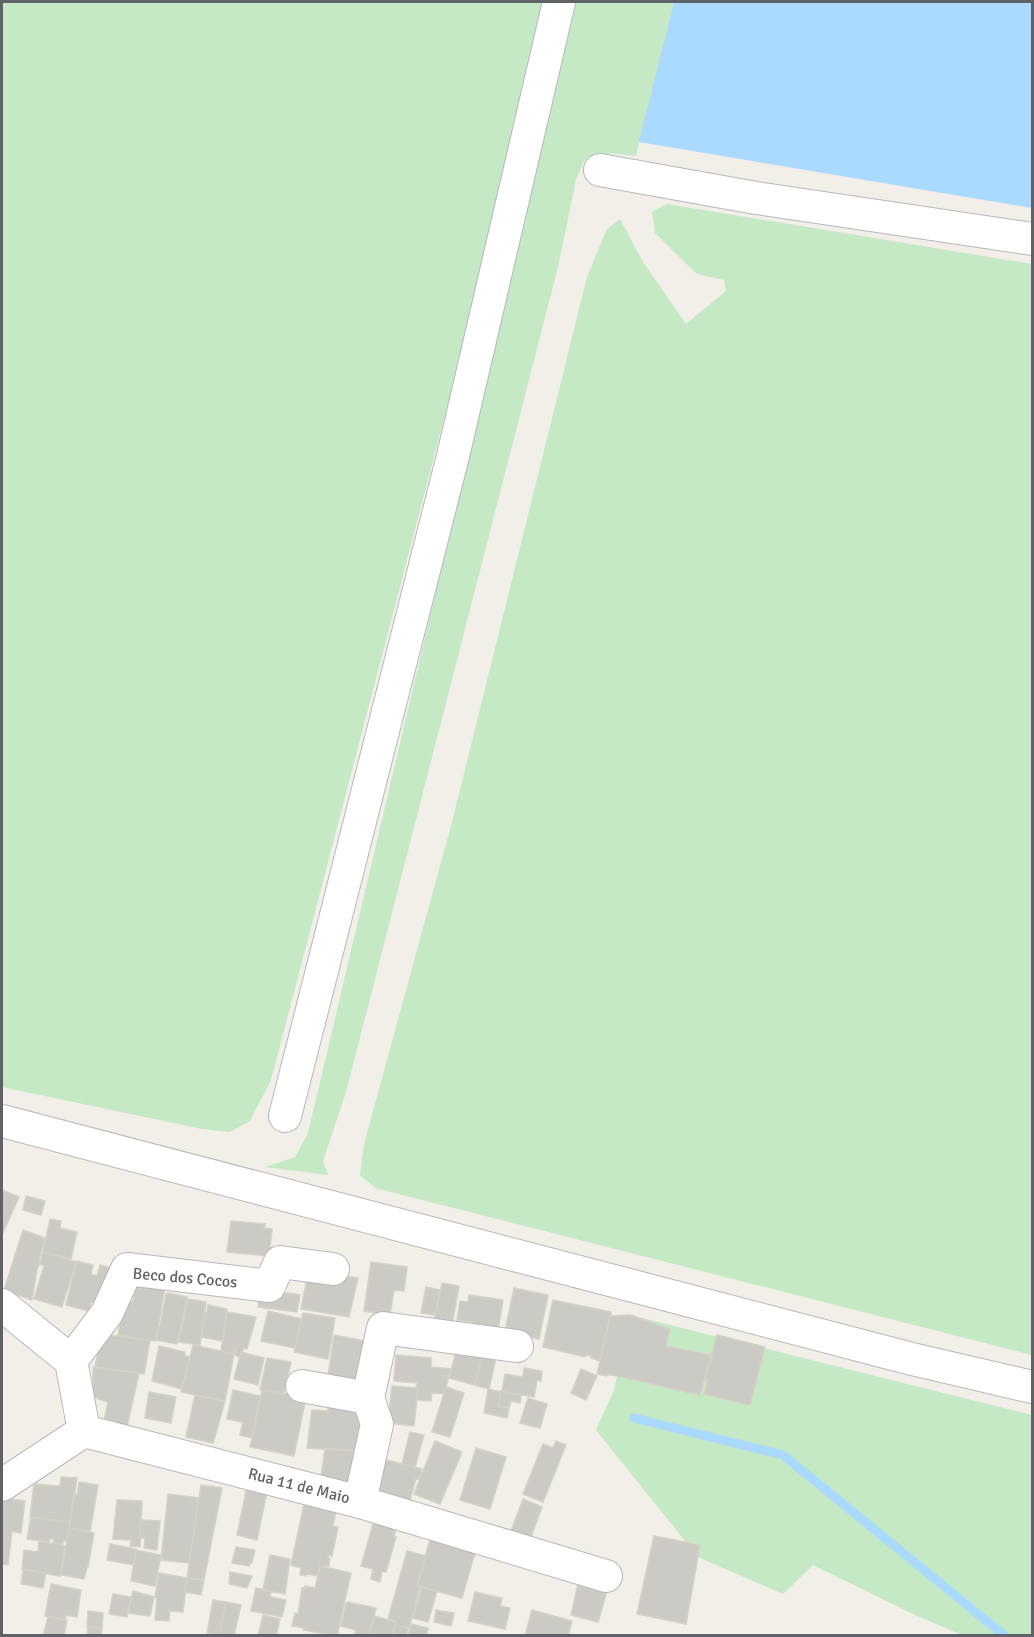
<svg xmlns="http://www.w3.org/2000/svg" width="1034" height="1637" viewBox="0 0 1034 1637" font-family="Signika,sans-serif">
  <rect width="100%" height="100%" fill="#f1efe8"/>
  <path fill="#c5e8c5" d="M 2,2 L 544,2 L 462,350 L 271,1080 L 250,1121 L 230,1132 L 202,1129 L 2,1087 Z
    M 575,2 L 674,2 L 636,156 L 610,153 L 584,161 L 576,180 L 558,267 L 346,1092 L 323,1161 L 328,1175 L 265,1167 L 295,1157 L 308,1133 Z
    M 667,204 L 1032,264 L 1032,1355 L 375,1188 L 360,1175 L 364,1144 L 451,826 L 587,277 L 607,229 L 620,219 L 643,262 L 686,324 L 726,291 L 724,280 L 697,274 L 655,233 L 652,212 Z
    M 630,1315 L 1032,1415 L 1032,1635 L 962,1635 L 915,1615 L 813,1565 L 783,1594 L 698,1557 L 596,1430 L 614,1390 Z"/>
  <path fill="#aadaff" d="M 674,2 L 1032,2 L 1032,208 L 639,142 Z"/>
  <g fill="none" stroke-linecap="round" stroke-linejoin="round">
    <path stroke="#aadaff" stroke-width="9" d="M 634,1418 L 783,1455 L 1005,1636"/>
  </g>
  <path fill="#cccac5" stroke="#d6d1c6" stroke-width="1.5" d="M 2,1190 L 19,1197 L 2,1235 Z
    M 26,1196 L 45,1201 L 41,1215 L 23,1210 Z
    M 50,1219 L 61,1221 L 60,1228 L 77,1232 L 71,1259 L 43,1252 Z
    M 231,1221 L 265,1224 L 264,1228 L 272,1229 L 269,1256 L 227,1252 Z
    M 23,1230 L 45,1238 L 39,1260 L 41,1260 L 37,1270 L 32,1300 L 4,1290 Z
    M 43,1252 L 76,1262 L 62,1307 L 34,1299 L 44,1266 L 40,1264 Z
    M 77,1261 L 93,1265 L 91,1274 L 97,1276 L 100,1265 L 117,1270 L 101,1304 L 91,1302 L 89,1311 L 66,1305 Z
    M 371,1262 L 407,1267 L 404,1291 L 394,1290 L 390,1315 L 364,1311 Z
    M 337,1274 L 358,1278 L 349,1317 L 301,1309 L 307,1278 Z
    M 131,1282 L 165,1286 L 156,1341 L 118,1335 L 124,1300 L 133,1302 L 136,1288 Z
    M 442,1283 L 459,1286 L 451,1330 L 433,1326 Z
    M 426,1287 L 440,1290 L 435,1315 L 421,1313 Z
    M 514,1288 L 548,1295 L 539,1339 L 505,1331 Z
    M 260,1289 L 300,1295 L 297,1312 L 258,1307 Z
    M 168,1293 L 187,1297 L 177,1344 L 156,1340 L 158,1327 L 160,1327 L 166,1294 Z
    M 469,1295 L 503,1300 L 497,1337 L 471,1334 L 473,1322 L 457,1320 L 460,1301 L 468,1302 Z
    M 188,1299 L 206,1302 L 200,1345 L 179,1342 Z
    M 553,1300 L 611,1312 L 600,1361 L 591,1358 L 591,1356 L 586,1355 L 585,1357 L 543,1347 Z
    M 208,1305 L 227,1309 L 223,1341 L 201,1337 L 205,1312 L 207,1312 Z
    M 268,1311 L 302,1319 L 295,1348 L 261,1341 Z
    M 227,1312 L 256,1317 L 247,1349 L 244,1348 L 240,1357 L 234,1355 L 236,1347 L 233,1354 L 221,1351 Z
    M 303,1313 L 335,1318 L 328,1359 L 294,1352 Z
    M 630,1315 L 670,1329 L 666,1346 L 711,1355 L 700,1395 L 613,1375 L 607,1375 L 606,1376 L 597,1374 L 610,1316 Z
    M 106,1335 L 150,1340 L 144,1374 L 95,1367 L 98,1352 L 91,1351 Z
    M 334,1335 L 365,1341 L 356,1389 L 327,1384 Z
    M 717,1335 L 765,1347 L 750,1405 L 704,1394 L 708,1380 L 705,1380 Z
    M 193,1345 L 234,1354 L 225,1401 L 181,1392 Z
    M 159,1346 L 185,1352 L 185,1356 L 190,1357 L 182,1389 L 152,1381 Z
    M 457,1347 L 483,1350 L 475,1385 L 449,1378 Z
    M 483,1350 L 497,1353 L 489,1389 L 475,1385 Z
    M 241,1352 L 264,1358 L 258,1385 L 234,1379 Z
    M 396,1355 L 431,1358 L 431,1367 L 451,1369 L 444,1394 L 432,1393 L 431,1401 L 417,1400 L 418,1388 L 416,1388 L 417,1383 L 394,1381 Z
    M 267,1358 L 291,1362 L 284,1394 L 260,1390 Z
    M 93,1367 L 139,1373 L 127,1427 L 104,1421 L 108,1402 L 93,1397 Z
    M 524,1368 L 542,1371 L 541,1381 L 537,1380 L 534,1397 L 502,1392 L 505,1374 L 523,1377 Z
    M 581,1369 L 597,1376 L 586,1400 L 571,1393 Z
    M 392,1386 L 418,1388 L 414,1426 L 388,1423 Z
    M 446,1387 L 464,1393 L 450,1437 L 432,1432 Z
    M 488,1389 L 501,1392 L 498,1406 L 509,1408 L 507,1418 L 484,1413 Z
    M 233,1390 L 260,1396 L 252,1438 L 240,1435 L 243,1422 L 227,1419 Z
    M 262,1390 L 306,1397 L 294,1456 L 250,1447 Z
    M 501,1391 L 521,1395 L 520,1403 L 511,1401 L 509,1408 L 498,1406 Z
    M 149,1392 L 176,1397 L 171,1423 L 145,1418 Z
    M 195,1395 L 225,1401 L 213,1443 L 186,1437 Z
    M 528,1398 L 547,1404 L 540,1428 L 520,1423 Z
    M 329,1401 L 351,1404 L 350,1411 L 361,1412 L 357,1451 L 307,1448 L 312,1410 L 328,1411 Z
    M 410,1432 L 424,1435 L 415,1467 L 402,1464 Z
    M 435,1441 L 462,1452 L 440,1504 L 414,1494 Z
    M 556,1441 L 566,1445 L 543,1502 L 523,1494 L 543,1444 L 553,1448 Z
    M 325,1448 L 362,1451 L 358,1487 L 321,1478 Z
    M 476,1448 L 506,1457 L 490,1509 L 460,1500 Z
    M 383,1459 L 422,1469 L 419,1479 L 416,1478 L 410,1500 L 375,1491 Z
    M 61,1477 L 77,1478 L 70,1522 L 30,1517 L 34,1484 L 60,1486 Z
    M 79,1482 L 98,1485 L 90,1532 L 69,1528 L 74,1494 L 77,1495 Z
    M 248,1482 L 268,1487 L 257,1540 L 237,1535 Z
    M 201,1485 L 222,1488 L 204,1580 L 187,1578 Z
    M 168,1494 L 199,1498 L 189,1563 L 161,1560 Z
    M 2,1498 L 25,1501 L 21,1533 L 12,1531 L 8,1565 L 2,1564 Z
    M 523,1499 L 542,1507 L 531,1537 L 511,1531 Z
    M 117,1500 L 142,1501 L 140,1547 L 130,1546 L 131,1540 L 113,1539 Z
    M 304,1504 L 321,1508 L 337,1506 L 333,1526 L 338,1527 L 332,1556 L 328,1555 L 328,1558 L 330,1558 L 329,1566 L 320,1566 L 317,1576 L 307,1574 L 306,1576 L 300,1575 L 301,1568 L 291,1565 Z
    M 31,1517 L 70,1522 L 67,1541 L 63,1541 L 63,1544 L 53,1543 L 54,1539 L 50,1539 L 49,1542 L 27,1539 Z
    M 375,1517 L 397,1523 L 394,1537 L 396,1537 L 386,1572 L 382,1571 L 380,1582 L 371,1579 L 373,1569 L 361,1566 Z
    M 141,1520 L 160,1521 L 157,1550 L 144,1548 L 145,1538 L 140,1538 Z
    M 69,1528 L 94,1533 L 88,1567 L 87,1567 L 84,1579 L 61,1575 Z
    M 431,1536 L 476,1549 L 462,1598 L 417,1586 Z
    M 654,1536 L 700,1545 L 686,1624 L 637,1614 Z
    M 39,1541 L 65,1546 L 60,1576 L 22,1569 L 24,1550 L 38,1552 Z
    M 110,1544 L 136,1549 L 134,1565 L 107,1560 Z
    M 236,1547 L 255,1550 L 252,1563 L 250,1563 L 249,1566 L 232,1563 Z
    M 136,1550 L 161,1555 L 155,1586 L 131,1581 Z
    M 407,1551 L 426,1556 L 417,1586 L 420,1587 L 409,1628 L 395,1625 L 396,1622 L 388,1619 Z
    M 270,1555 L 290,1559 L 285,1594 L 263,1590 Z
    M 320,1566 L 351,1573 L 337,1636 L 303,1630 L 304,1628 L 292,1626 L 295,1613 L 298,1614 L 302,1588 L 305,1588 L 305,1586 L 315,1588 Z
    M 23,1569 L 46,1573 L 43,1588 L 21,1584 Z
    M 230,1572 L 252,1576 L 247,1588 L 229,1584 Z
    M 159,1573 L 187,1578 L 183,1612 L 170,1611 L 169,1621 L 155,1620 L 157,1598 L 155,1597 Z
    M 187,1578 L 204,1580 L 201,1595 L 185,1592 Z
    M 51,1584 L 81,1590 L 77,1617 L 66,1615 L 65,1620 L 45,1616 Z
    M 578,1584 L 607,1591 L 598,1622 L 571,1615 Z
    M 422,1587 L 437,1591 L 428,1622 L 413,1618 Z
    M 256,1588 L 271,1591 L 270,1597 L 286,1600 L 282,1617 L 251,1611 Z
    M 133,1591 L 154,1597 L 150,1616 L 128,1613 Z
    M 475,1592 L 502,1598 L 500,1606 L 510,1608 L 505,1629 L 468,1621 Z
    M 113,1594 L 131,1597 L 127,1617 L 109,1614 Z
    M 213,1600 L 226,1602 L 219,1635 L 207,1633 Z
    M 226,1602 L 241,1605 L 234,1636 L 219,1635 Z
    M 348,1602 L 376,1608 L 369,1636 L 354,1636 L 356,1630 L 341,1626 L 346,1603 Z
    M 436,1610 L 454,1613 L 451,1626 L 434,1622 Z
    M 532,1610 L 572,1621 L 568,1636 L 525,1636 Z
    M 88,1611 L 103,1613 L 102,1629 L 87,1627 Z
    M 263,1615 L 280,1619 L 276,1636 L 258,1636 Z
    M 374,1616 L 396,1622 L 392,1636 L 369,1636 Z
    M 48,1617 L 67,1620 L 64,1636 L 43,1636 Z
    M 411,1624 L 428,1628 L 426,1636 L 408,1636 Z
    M 395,1625 L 408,1628 L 406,1636 L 392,1636 Z
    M 88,1627 L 102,1629 L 101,1636 L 87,1636 Z"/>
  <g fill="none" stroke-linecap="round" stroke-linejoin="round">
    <g stroke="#b5b8bc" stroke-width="34">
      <path id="minor" d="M 600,170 L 756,198 L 1032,239
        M 285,1116 L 453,456 L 559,2
        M 2,1121 L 912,1359 L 1032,1387
        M 2,1305 L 71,1361 L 84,1431
        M 71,1361 L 107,1313 L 127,1269 L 269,1286 L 280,1262 L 333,1269
        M 302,1386 L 368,1398
        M 2,1485 L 84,1431 L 360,1502 L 606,1576
        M 360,1502 L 377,1424 L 368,1398 L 383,1328 L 517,1346"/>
    </g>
    <use href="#minor" stroke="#fff" stroke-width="32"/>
  </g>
  <g text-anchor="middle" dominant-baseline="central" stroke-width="6" stroke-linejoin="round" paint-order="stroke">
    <g font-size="16" fill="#5f6368" stroke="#fff">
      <text transform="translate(185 1278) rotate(5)">Beco dos Cocos</text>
      <text transform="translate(299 1486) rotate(14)">Rua 11 de Maio</text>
    </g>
  </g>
  <rect width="1034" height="1637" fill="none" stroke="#5f6368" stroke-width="6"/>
</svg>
